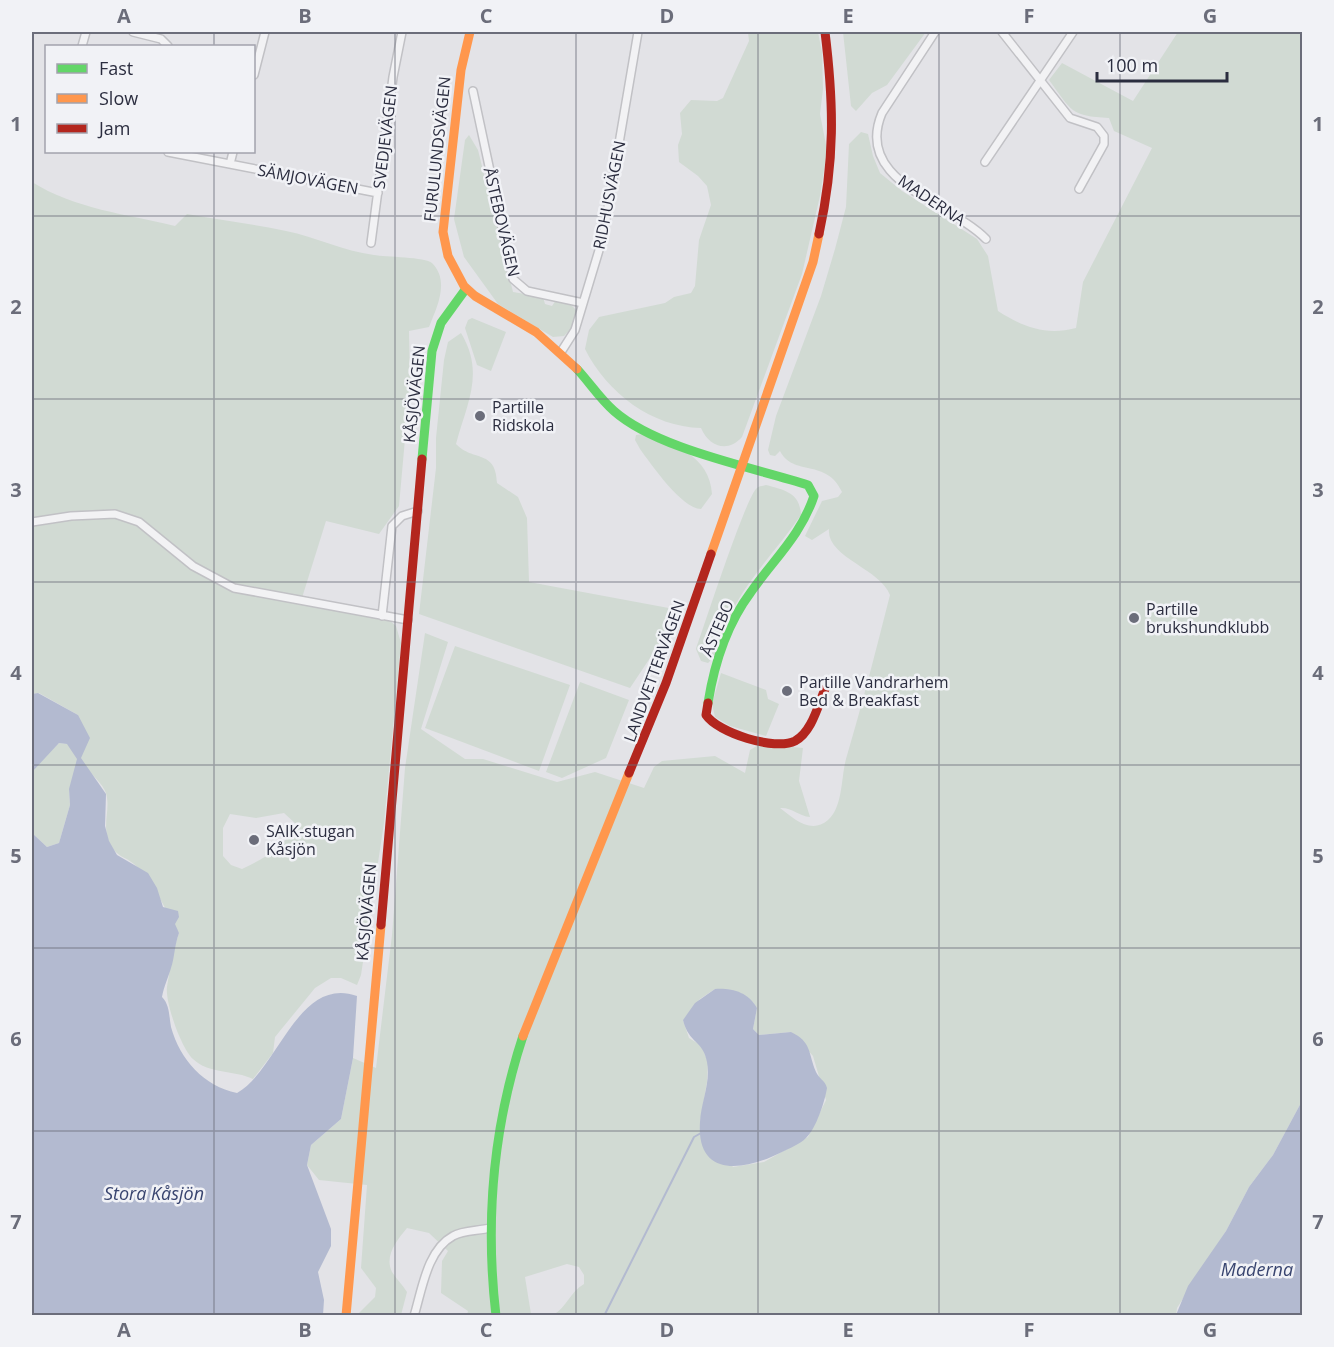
<svg xmlns="http://www.w3.org/2000/svg" width="1334" height="1347" viewBox="0 0 1334 1347" font-family="'Open Sans',sans-serif">
  <rect width="100%" height="100%" fill="#e3e3e7"/>
  <path fill="#d1dad3" fill-rule="evenodd" d="M 748,32 L 818,32 L 822,52 L 823,89 L 820,114 L 827,150 L 820,196 L 802,274 L 742,437 C 728,453 709,447 701,428 C 652,427 607,393 585,349 L 589,330 L 599,317 L 665,303 L 674,297 L 691,293 L 695,286 L 699,240 L 711,205 L 707,186 L 698,176 L 679,162 L 678,145 L 682,134 L 680,113 L 691,100 L 717,101 L 723,98 L 749,41 Z
    M 843,32 L 926,32 L 887,85 L 872,93 L 856,111 L 851,106 Z
    M 1178,32 L 1302,32 L 1302,1101 L 1273,1155 L 1249,1187 L 1226,1231 L 1177,1308 L 1176,1315 L 553,1315 C 567,1307 570,1292 584,1284 L 584,1275 L 579,1267 L 567,1264 L 525,1277 L 531,1314 L 537,1315 L 467,1315 L 468,1311 L 441,1293 L 442,1261 L 448,1251 L 429,1233 L 407,1228 C 397,1240 384,1256 392,1272 C 396,1279 403,1285 407,1292 L 401,1315 L 357,1315 L 375,1297 L 376,1288 L 361,1268 L 367,1185 L 319,1180 L 307,1165 L 311,1145 L 341,1119 L 353,1058 L 376,1068 L 392,935 L 405,768 L 425,633 L 448,642 L 421,729 L 465,759 L 483,759 L 557,782 L 595,772 L 644,788 L 654,767 L 662,761 L 715,756 L 745,773 L 750,750 L 760,744 L 803,748 L 799,781 L 810,817 C 799,816 791,807 780,808 C 793,818 811,835 828,820 C 843,807 841,777 846,759 C 862,705 876,650 890,595 C 881,569 826,557 829,529 L 812,540 L 805,536 L 822,501 L 838,497 L 842,492 C 827,458 793,477 780,451 L 775,456 L 770,455 L 768,450 L 776,416 L 821,296 L 835,249 L 846,207 L 849,144 L 861,132 L 868,134 L 873,156 L 880,173 L 902,191 L 977,239 L 988,256 L 998,311 C 1023,327 1046,336 1076,328 L 1083,282 L 1152,148 L 1114,131 L 1109,118 C 1070,116 1072,111 1049,80 L 1062,63 L 1133,101 ZM 715,989 C 732,988 748,993 757,1008 L 753,1029 L 759,1035 L 791,1032 L 813,1056 L 826,1100 L 808,1137 L 764,1162 L 733,1167 L 700,1123 L 707,1082 L 708,1063 L 702,1046 L 689,1038 L 683,1020 L 700,999 Z
    M 469,135 L 478,150 L 513,292 L 543,297 L 545,304 L 552,306 L 556,300 C 565,301 573,304 577,312 L 572,328 L 564,336 L 553,337 L 498,304 L 464,257 L 454,219 L 465,140 Z
    M 32,182 C 75,209 126,214 175,226 L 187,214 C 220,220 253,224 286,231 C 316,237 343,251 374,255 C 385,257 426,257 432,263 C 450,281 437,307 429,327 L 409,331 L 410,383 L 399,506 L 379,534 L 326,521 L 301,601 L 389,620 L 396,626 L 401,643 L 384,823 L 361,975 L 357,985 L 341,978 L 331,978 L 315,988 L 275,1037 L 273,1053 L 253,1079 C 235,1070 208,1074 193,1059 C 181,1048 165,1002 167,987 C 170,969 173,949 179,933 C 165,910 155,883 134,864 C 123,855 118,858 110,844 C 101,827 111,810 106,793 C 103,784 92,775 86,768 L 69,789 L 70,805 L 59,843 L 47,847 L 32,833 L 32,769 L 59,743 L 67,744 L 78,715 L 39,693 L 32,694 ZM 284,813 L 297,825 C 282,848 267,857 242,869 L 231,865 L 223,856 L 223,828 L 230,814 L 256,818 Z
    M 472,318 L 506,332 L 491,371 L 477,365 L 465,328 L 468,320 Z
    M 461,333 C 485,373 467,403 456,444 C 473,462 496,449 497,483 L 518,497 L 527,518 L 529,582 L 674,609 L 666,634 L 630,688 L 419,614 L 436,468 L 436,438 L 444,360 L 448,342 Z
    M 643,434 C 675,443 710,457 712,494 L 701,509 C 682,509 651,464 640,449 L 635,440 L 636,435 Z
    M 766,485 C 785,490 800,493 801,515 C 777,550 744,582 727,622 C 721,635 719,654 708,663 L 701,661 L 696,649 C 704,627 746,496 757,488 C 759,486 763,486 766,485 Z
    M 455,646 L 570,685 L 539,771 L 425,728 Z
    M 721,673 L 766,690 L 768,699 L 779,704 L 766,736 L 730,726 L 715,717 L 712,704 Z
    M 580,682 L 629,700 L 606,758 L 562,778 L 546,772 Z"/>
  <path fill="#b3bad0" d="M 38,693 L 78,715 L 90,738 L 81,758 L 106,794 L 105,826 L 109,841 L 117,855 L 148,873 L 157,888 L 163,907 L 178,911 L 179,917 L 175,924 L 179,933 C 174,947 175,956 171,968 C 168,978 164,986 162,997 C 170,1005 169,1017 171,1027 C 180,1060 204,1086 237,1093 C 278,1070 298,975 357,996 L 353,1058 L 341,1119 L 311,1145 L 307,1165 L 331,1229 L 331,1246 L 318,1272 L 324,1300 L 323,1315 L 32,1315 L 32,833 L 47,847 L 59,843 L 70,805 L 69,789 L 77,759 L 67,744 L 59,743 L 32,772 L 32,694 Z
    M 715,989 C 732,988 748,992 757,1008 L 753,1029 L 759,1035 L 791,1032 C 812,1042 808,1053 816,1072 C 819,1079 825,1080 827,1088 C 825,1101 816,1129 806,1138 C 800,1144 790,1148 782,1152 C 747,1170 696,1180 700,1122 C 701,1102 711,1082 707,1062 C 703,1040 689,1044 683,1020 L 695,1003 Z
    M 1302,1101 L 1302,1315 L 1176,1315 L 1188,1286 L 1226,1231 L 1249,1187 L 1273,1155 Z"/>
  <g fill="none" stroke-linecap="round" stroke-linejoin="round">
    <path stroke="#b3bad0" stroke-width="2" d="M 604,1316 L 694,1137 L 701,1133"/>
    <g stroke="#c1c1c5" stroke-width="10">
      <path id="street" d="M 133,32 L 161,39 L 168,46
        M 935,32 L 882,113 C 853,182 950,202 986,239
        M 1002,32 L 1070,118 L 1097,127 L 1104,136 L 1104,144 L 1079,189
        M 82,46 L 86,32
        M 254,75 L 265,32
        M 473,91 L 513,279 L 527,291 L 583,303
        M 168,152 L 378,193
        M 985,162 L 1073,32
        M 230,164 L 233,152
        M 371,243 L 393,77 L 402,32
        M 561,352 L 575,330 L 603,237 L 638,32
        M 32,522 L 71,516 L 115,514 L 139,522 L 193,566 L 234,588 L 408,620
        M 382,616 L 392,526 L 402,516 L 418,511
        M 414,1316 C 422,1290 427,1250 453,1236 C 463,1230 478,1231 490,1228"/>
    </g>
    <use href="#street" stroke="#f2f2f4" stroke-width="7"/>
    <path stroke="#63d668" stroke-width="9" d="M 577,369 C 590,383 600,399 614,411 C 657,449 752,467 808,485 L 814,496 C 801,535 774,559 751,592 C 727,624 714,665 708,703
      M 422,459 L 432,351 L 441,323 L 465,290
      M 496,1316 C 485,1221 493,1127 523,1036"/>
    <path stroke="#ff974d" stroke-width="9" d="M 470,32 L 461,70 L 443,232 L 448,256 L 464,286 L 475,296 L 536,332 L 577,369
      M 711,554 L 813,262 L 819,234
      M 523,1036 L 629,773
      M 346,1316 L 381,925"/>
    <path stroke="#b3261e" stroke-width="9" d="M 819,234 C 835,161 834,105 825,32
      M 708,703 L 706,715 C 718,733 775,751 795,741 C 812,732 818,705 825,689
      M 629,773 L 666,683 L 711,554
      M 381,925 L 422,459"/>
  </g>
  <path fill="none" stroke="#6b6d7a" stroke-width="1.5" stroke-opacity="0.55" d="M 214,32 L 214,46M 395,32 L 395,1316M 576,32 L 576,1316M 758,32 L 758,1316M 939,32 L 939,1316M 1120,32 L 1120,1316M 214,152 L 214,1316M 32,216 L 1302,216M 32,399 L 1302,399M 32,582 L 1302,582M 32,765 L 1302,765M 32,948 L 1302,948M 32,1131 L 1302,1131"/>
  <g fill="#6b6d7a" stroke="#f1f2f6" stroke-width="2">
    <circle cx="480" cy="416" r="6"/>
    <circle cx="1134" cy="618" r="6"/>
    <circle cx="787" cy="691" r="6"/>
    <circle cx="254" cy="840" r="6"/>
  </g>
  <g text-anchor="middle" dominant-baseline="central" stroke-width="5" stroke-linejoin="round" paint-order="stroke">
    <g font-size="16" fill="#2b2d3f" stroke="#f1f2f6">
      <text transform="translate(385 137) rotate(-83)">SVEDJEVÄGEN</text>
      <text transform="translate(437 149) rotate(-84)">FURULUNDSVÄGEN</text>
      <text transform="translate(308 179) rotate(11)">SÄMJOVÄGEN</text>
      <text transform="translate(609 195) rotate(-79)">RIDHUSVÄGEN</text>
      <text transform="translate(932 200) rotate(34)">MADERNA</text>
      <text transform="translate(502 222) rotate(77)">ÅSTEBOVÄGEN</text>
      <text transform="translate(414 394) rotate(-84)">KÅSJÖVÄGEN</text>
      <text transform="translate(717 628) rotate(-67)">ÅSTEBO</text>
      <text transform="translate(654 671) rotate(-70)">LANDVETTERVÄGEN</text>
      <text transform="translate(366 912) rotate(-85)">KÅSJÖVÄGEN</text>
    </g>
    <g font-size="16" fill="#2b2d3f" stroke="#f1f2f6" text-anchor="start">
      <text x="492" y="407">Partille<tspan x="492" dy="18">Ridskola</tspan></text>
      <text x="1146" y="609">Partille<tspan x="1146" dy="18">brukshundklubb</tspan></text>
      <text x="799" y="682">Partille Vandrarhem<tspan x="799" dy="18">Bed &amp; Breakfast</tspan></text>
      <text x="266" y="831">SAIK-stugan<tspan x="266" dy="18">Kåsjön</tspan></text>
    </g>
    <g font-size="18" font-style="italic" fill="#38446f" stroke="#f1f2f6">
      <text x="154" y="1193">Stora Kåsjön</text>
      <text x="1257" y="1269">Maderna</text>
    </g>
  </g>
  <rect width="1334" height="1347" fill="none" stroke="#f1f2f6" stroke-width="66"/>
  <rect x="45" y="45" width="210" height="108" fill="#f1f2f6" stroke="#a2a3ad" stroke-width="1.5"/>
  <rect x="57" y="64" width="30" height="9" fill="#63d668" stroke="#a2a3ad" stroke-width="1.5"/>
  <text x="99" y="75" font-size="18" fill="#2b2d3f">Fast</text>
  <rect x="57" y="94" width="30" height="9" fill="#ff974d" stroke="#a2a3ad" stroke-width="1.5"/>
  <text x="99" y="105" font-size="18" fill="#2b2d3f">Slow</text>
  <rect x="57" y="124" width="30" height="9" fill="#b3261e" stroke="#a2a3ad" stroke-width="1.5"/>
  <text x="99" y="135" font-size="18" fill="#2b2d3f">Jam</text>
  <path d="M1097 72v9h130v-9" fill="none" stroke="#2b2d3f" stroke-width="3"/>
  <text x="1106" y="72" font-size="18" fill="#2b2d3f" stroke="#f1f2f6" stroke-width="4.5" paint-order="stroke">100 m</text>
  <rect x="33" y="33" width="1268" height="1281" fill="none" stroke="#6b6d7a" stroke-width="2"/>
  <g font-size="20" text-anchor="middle" font-weight="bold" fill="#6b6d7a">
    <text x="124" y="23">A</text>
    <text x="305" y="23">B</text>
    <text x="486" y="23">C</text>
    <text x="667" y="23">D</text>
    <text x="848" y="23">E</text>
    <text x="1029" y="23">F</text>
    <text x="1210" y="23">G</text>
    <text x="16" y="131">1</text>
    <text x="1318" y="131">1</text>
    <text x="16" y="314">2</text>
    <text x="1318" y="314">2</text>
    <text x="16" y="497">3</text>
    <text x="1318" y="497">3</text>
    <text x="16" y="680">4</text>
    <text x="1318" y="680">4</text>
    <text x="16" y="863">5</text>
    <text x="1318" y="863">5</text>
    <text x="16" y="1046">6</text>
    <text x="1318" y="1046">6</text>
    <text x="16" y="1229">7</text>
    <text x="1318" y="1229">7</text>
    <text x="124" y="1337">A</text>
    <text x="305" y="1337">B</text>
    <text x="486" y="1337">C</text>
    <text x="667" y="1337">D</text>
    <text x="848" y="1337">E</text>
    <text x="1029" y="1337">F</text>
    <text x="1210" y="1337">G</text>
  </g>
</svg>
